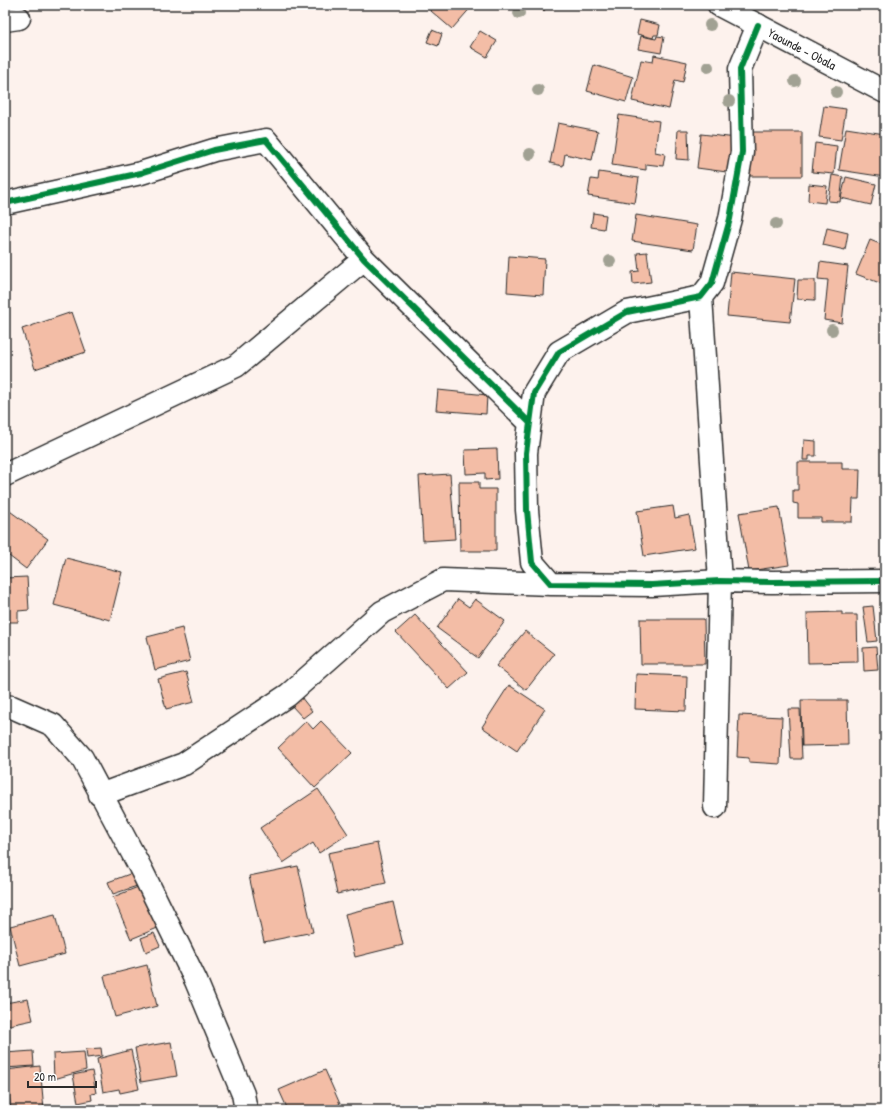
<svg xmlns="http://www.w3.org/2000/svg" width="890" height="1115" viewBox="0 0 890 1115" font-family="'Patrick Hand',sans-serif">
  <rect width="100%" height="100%" fill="#fdf2ed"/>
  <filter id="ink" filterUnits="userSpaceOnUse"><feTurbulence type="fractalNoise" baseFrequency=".025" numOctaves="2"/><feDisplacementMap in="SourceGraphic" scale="8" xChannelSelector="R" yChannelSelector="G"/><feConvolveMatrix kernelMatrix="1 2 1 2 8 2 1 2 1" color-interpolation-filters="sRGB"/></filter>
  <g filter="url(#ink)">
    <path fill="#f3bda6" stroke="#2b2b2b" d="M 424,5 L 473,5 L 452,29 Z
      M 535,5 L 548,5 L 544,11 Z
      M 640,20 L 660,25 L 658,35 L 654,35 L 653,38 L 637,34 Z
      M 432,30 L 442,34 L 438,46 L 427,42 Z
      M 480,31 L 497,41 L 487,57 L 470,47 Z
      M 641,36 L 656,39 L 657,36 L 664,37 L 661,53 L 638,49 Z
      M 654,55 L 687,62 L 683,82 L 675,80 L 669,109 L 632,101 L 641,60 L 653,62 Z
      M 594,65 L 633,77 L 626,102 L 587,91 Z
      M 824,106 L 846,109 L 841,140 L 819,137 Z
      M 619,115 L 659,121 L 655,152 L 665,154 L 663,166 L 646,164 L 646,170 L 612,165 Z
      M 558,123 L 598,131 L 592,160 L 565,154 L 563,166 L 550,163 Z
      M 846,128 L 885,134 L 885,177 L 839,170 Z
      M 678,130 L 688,130 L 689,160 L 676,159 Z
      M 743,132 L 802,132 L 802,176 L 743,176 Z
      M 701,134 L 737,138 L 734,173 L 697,168 Z
      M 815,143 L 837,146 L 834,174 L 812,172 Z
      M 599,172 L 639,178 L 635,203 L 588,196 L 591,179 L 598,180 Z
      M 832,175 L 843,177 L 840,202 L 828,201 Z
      M 846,177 L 876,184 L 871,205 L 841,198 Z
      M 809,184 L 827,186 L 825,203 L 808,201 Z
      M 885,186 L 885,201 L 880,199 Z
      M 593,213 L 606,215 L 604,229 L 591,227 Z
      M 636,215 L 697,225 L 693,250 L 632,241 Z
      M 827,228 L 848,233 L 845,250 L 823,245 Z
      M 870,240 L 885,246 L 885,285 L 856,274 Z
      M 647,252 L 651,282 L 633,284 L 632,272 L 639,271 L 637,253 Z
      M 509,256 L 545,259 L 543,295 L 507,292 Z
      M 820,262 L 848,266 L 842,323 L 824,320 L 828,280 L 818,279 Z
      M 731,272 L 795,279 L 790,322 L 727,316 Z
      M 798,280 L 815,280 L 815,300 L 797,299 Z
      M 72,312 L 86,352 L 35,369 L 22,329 Z
      M 438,390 L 487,395 L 486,414 L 436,410 Z
      M 804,440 L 816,441 L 816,456 L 809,456 L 809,460 L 803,460 Z
      M 497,449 L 498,479 L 485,480 L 485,473 L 466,474 L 465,450 Z
      M 798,462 L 842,462 L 842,469 L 860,469 L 859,499 L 853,499 L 852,522 L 821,522 L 821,518 L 798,518 L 798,504 L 793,503 L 793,490 L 798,490 Z
      M 450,474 L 455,539 L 423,541 L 419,476 Z
      M 459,482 L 479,482 L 479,489 L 496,489 L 496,551 L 460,551 Z
      M 673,506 L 675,518 L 689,515 L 695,548 L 644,556 L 637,511 Z
      M 779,507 L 789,565 L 749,571 L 739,513 Z
      M 7,509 L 48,539 L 26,569 L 5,553 L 5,512 Z
      M 66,558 L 122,572 L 110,620 L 54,605 Z
      M 27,577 L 29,610 L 18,611 L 18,622 L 5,622 L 5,578 Z
      M 458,599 L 469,607 L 475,599 L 505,621 L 478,658 L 437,628 Z
      M 873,606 L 877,641 L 868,642 L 863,607 Z
      M 842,612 L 842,615 L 857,615 L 858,662 L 808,663 L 807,613 Z
      M 415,615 L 468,672 L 449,689 L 396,632 Z
      M 640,619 L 704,619 L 705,664 L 641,664 Z
      M 182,628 L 190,661 L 155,670 L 147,637 Z
      M 525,631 L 554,654 L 526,690 L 496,666 Z
      M 876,647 L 878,670 L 864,671 L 863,648 Z
      M 186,672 L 194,702 L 166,709 L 158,679 Z
      M 636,674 L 687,676 L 686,711 L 635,709 Z
      M 509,685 L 545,709 L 517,751 L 482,727 Z
      M 301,697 L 312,711 L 303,718 L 291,705 Z
      M 801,700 L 847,700 L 848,745 L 802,746 Z
      M 788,709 L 800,709 L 802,759 L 791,759 Z
      M 739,715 L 782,717 L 780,764 L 749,762 L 749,758 L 737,757 Z
      M 306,721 L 313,729 L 321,721 L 352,753 L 315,788 L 278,748 Z
      M 318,789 L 348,834 L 319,853 L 313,843 L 283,863 L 260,828 Z
      M 377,843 L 386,883 L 337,894 L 328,853 Z
      M 298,866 L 313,932 L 264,942 L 249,876 Z
      M 135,872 L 140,885 L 113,894 L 108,882 Z
      M 143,885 L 160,927 L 131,939 L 113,897 Z
      M 393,902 L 403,945 L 355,957 L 345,914 Z
      M 55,915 L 65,954 L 20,966 L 10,926 Z
      M 154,933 L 160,946 L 146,952 L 141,938 Z
      M 147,965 L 157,1006 L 115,1017 L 104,976 Z
      M 28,999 L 33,1020 L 5,1026 L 5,1003 Z
      M 171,1042 L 177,1076 L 141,1082 L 135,1048 Z
      M 101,1048 L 102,1056 L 87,1058 L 86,1049 Z
      M 131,1050 L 139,1089 L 120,1093 L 119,1089 L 103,1092 L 97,1059 Z
      M 33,1051 L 34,1066 L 5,1068 L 5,1053 Z
      M 84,1052 L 86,1070 L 54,1079 L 53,1054 Z
      M 40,1066 L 44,1110 L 11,1110 L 6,1070 Z
      M 325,1070 L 340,1104 L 326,1110 L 288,1110 L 279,1090 Z
      M 92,1071 L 96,1093 L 91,1094 L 92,1100 L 78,1103 L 73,1075 Z"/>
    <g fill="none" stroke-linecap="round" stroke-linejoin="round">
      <g stroke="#2b2b2b" stroke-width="25">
        <path id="street" d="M 5,20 L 19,18
          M 758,25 L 740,69 L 742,152 L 730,219 L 712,283 L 701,297 L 627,312 L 559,352 L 534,393 L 526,453 L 527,510 L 532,562 L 551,584 L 652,585 L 720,581 L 772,582 L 885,581
          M 5,203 L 141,173 L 214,150 L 266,140 L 364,259 L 530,423
          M 701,297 L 720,581 L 715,807
          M 5,475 L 236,366 L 364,259
          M 5,706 L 12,707 L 53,725 L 82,758 L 142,871 L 196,981 L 243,1094 L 246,1110
          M 100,795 L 184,764 L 288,695 L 382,612 L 443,580 L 551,584"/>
      </g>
      <g stroke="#2b2b2b" stroke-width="25">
        <g id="highway">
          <path id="s1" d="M 719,5 L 885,92"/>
        </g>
      </g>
      <use href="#street" stroke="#fff" stroke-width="22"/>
      <use href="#highway" stroke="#fff" stroke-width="22"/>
      <g stroke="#fff" stroke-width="8">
        <path id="cycleway" d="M 758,25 L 740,69 L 742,152 L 730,219 L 712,283 L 701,297 L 627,312 L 559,352 L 534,393 L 526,453 L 527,510 L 532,562 L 551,584 L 652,585 L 720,581 L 772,582 L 885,581
          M 5,203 L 141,173 L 214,150 L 266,140 L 364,259 L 530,423"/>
      </g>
      <use href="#cycleway" stroke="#00873e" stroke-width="6"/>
    </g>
    <g fill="#a1a193">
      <circle cx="519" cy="13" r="6"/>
      <circle cx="710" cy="25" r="6"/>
      <circle cx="708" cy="67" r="6"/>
      <circle cx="795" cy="81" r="6"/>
      <circle cx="538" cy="90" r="6"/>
      <circle cx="836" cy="92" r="6"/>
      <circle cx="729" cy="101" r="6"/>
      <circle cx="530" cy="154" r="6"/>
      <circle cx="776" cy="224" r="6"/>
      <circle cx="610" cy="261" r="6"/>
      <circle cx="832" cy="330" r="6"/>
    </g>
  </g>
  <g text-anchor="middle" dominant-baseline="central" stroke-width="3.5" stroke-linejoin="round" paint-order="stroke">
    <g font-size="13" fill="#2b2b2b" stroke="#fff">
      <text stroke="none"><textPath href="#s1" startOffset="94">Yaounde - Obala</textPath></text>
    </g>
  </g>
  <rect width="890" height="1115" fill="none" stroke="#fff" stroke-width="20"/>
  <rect x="10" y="10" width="870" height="1095" fill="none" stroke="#2b2b2b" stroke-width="1.5" filter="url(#ink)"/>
  <path d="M28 1081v6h68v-6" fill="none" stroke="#2b2b2b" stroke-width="2"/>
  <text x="34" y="1081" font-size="12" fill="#2b2b2b" stroke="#ffffff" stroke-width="3" paint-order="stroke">20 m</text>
</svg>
